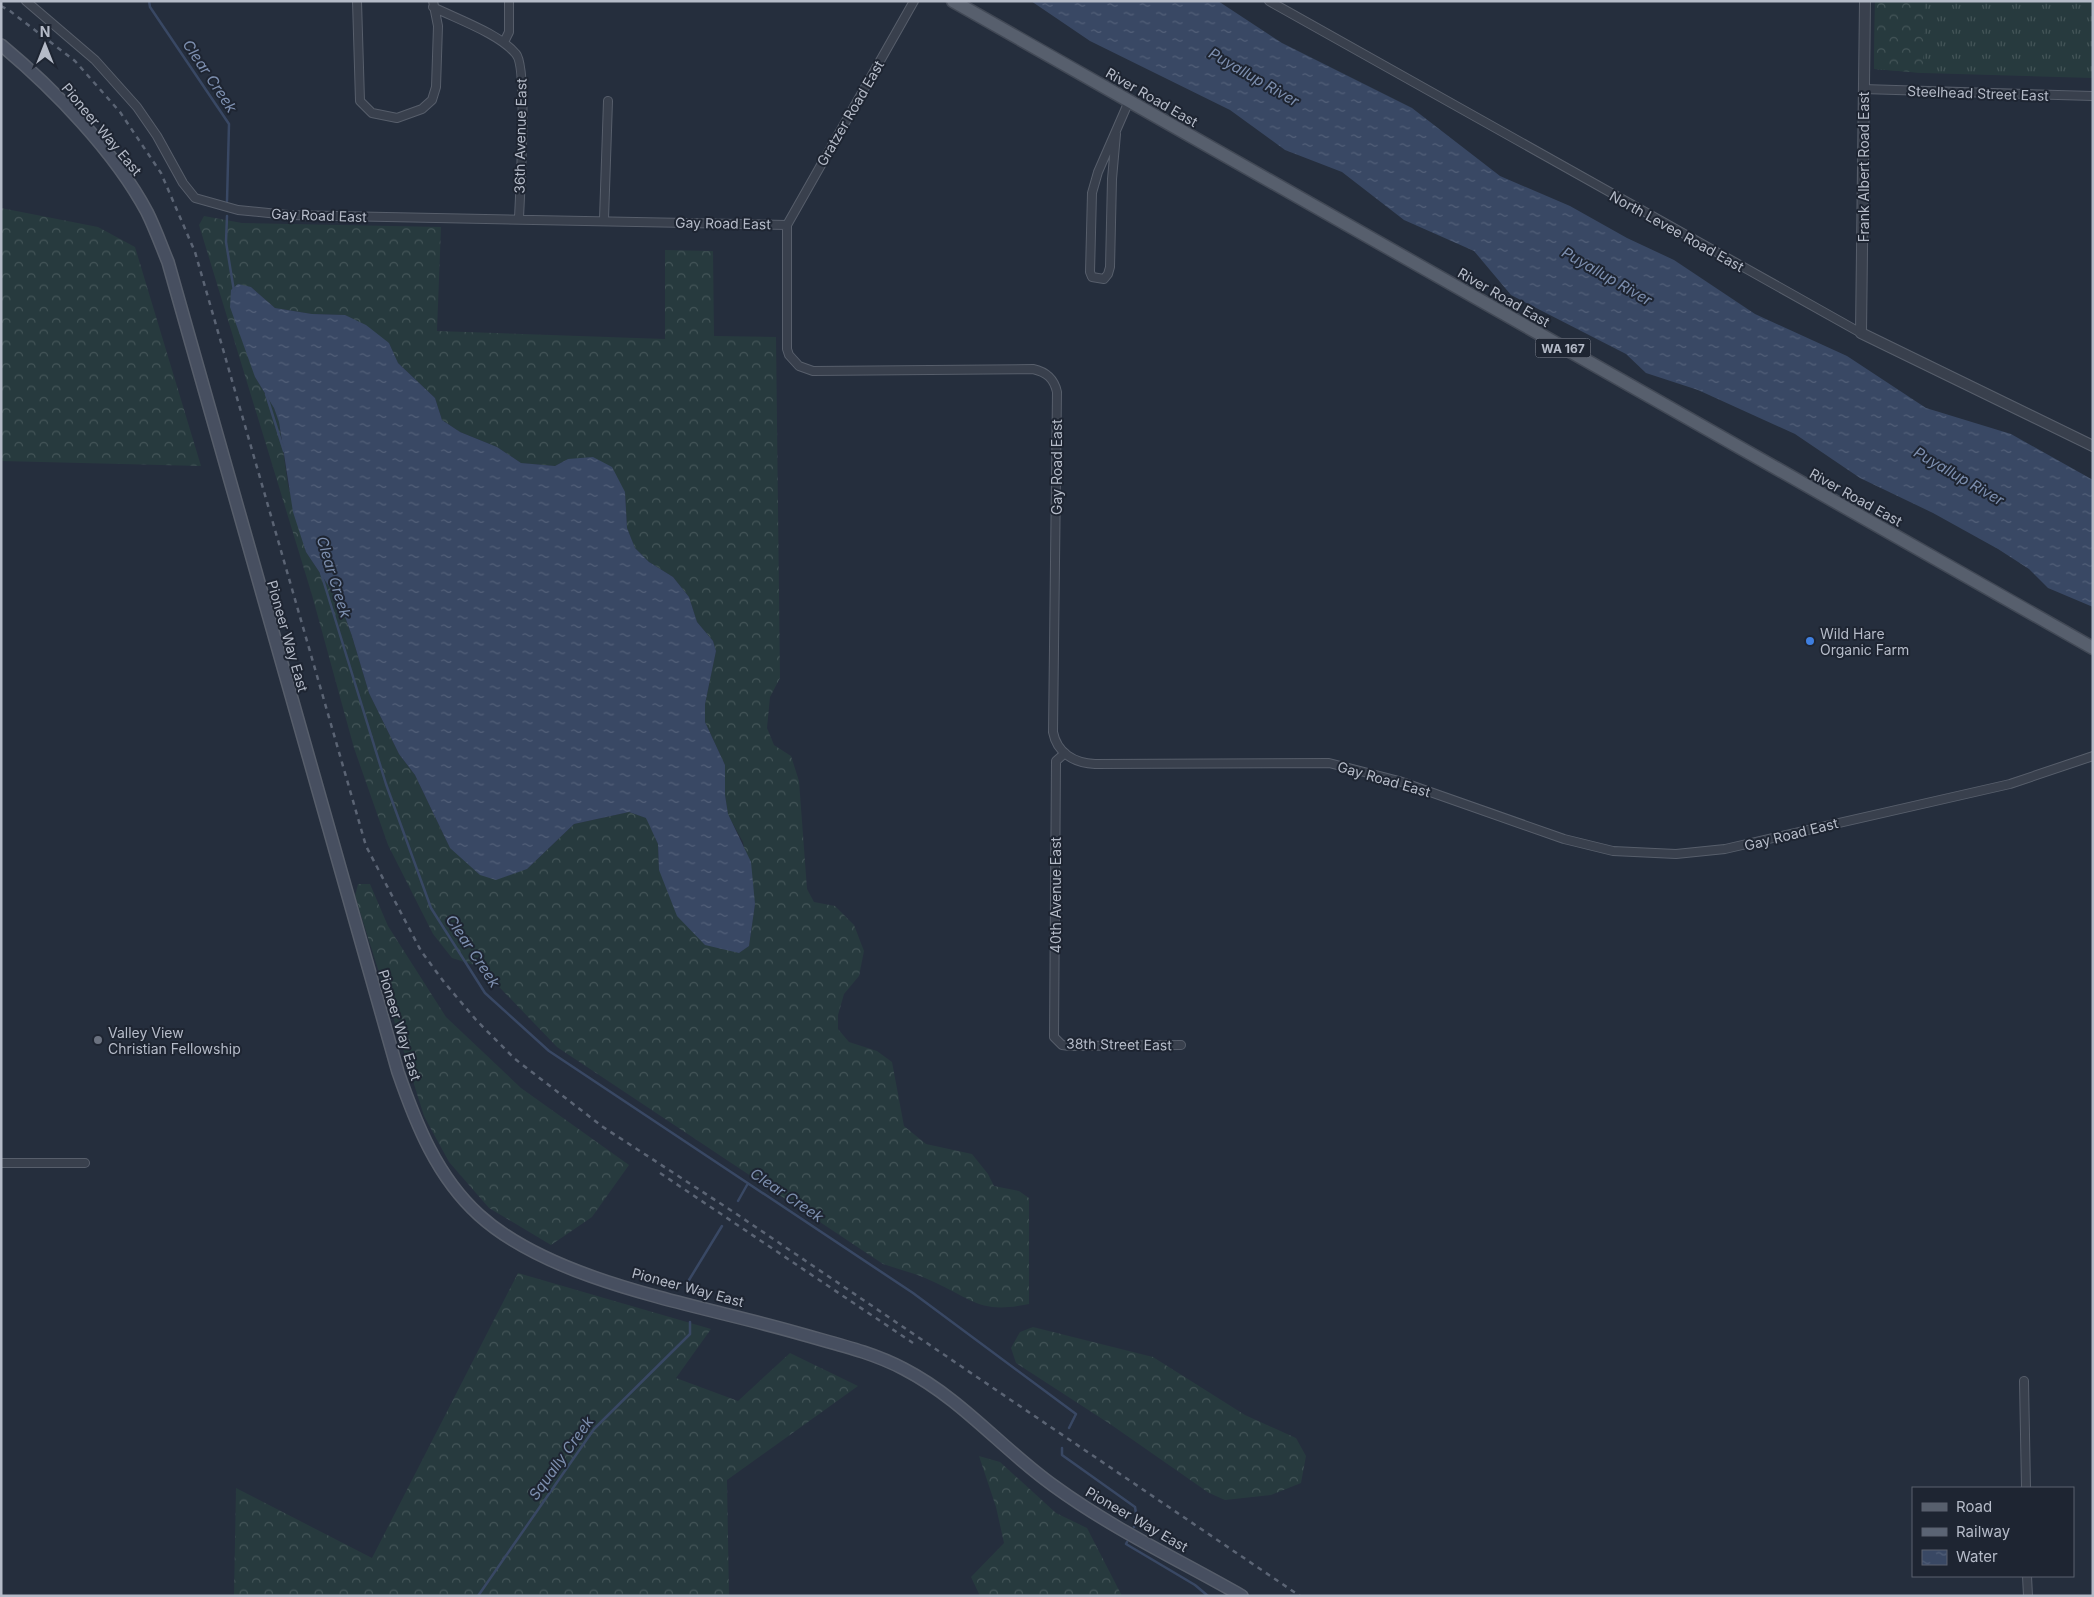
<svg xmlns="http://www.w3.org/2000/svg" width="2094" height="1597" viewBox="0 0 2094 1597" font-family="Inter,sans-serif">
  <defs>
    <pattern id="grass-tufts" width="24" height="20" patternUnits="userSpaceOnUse" patternTransform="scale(1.25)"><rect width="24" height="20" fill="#273a3e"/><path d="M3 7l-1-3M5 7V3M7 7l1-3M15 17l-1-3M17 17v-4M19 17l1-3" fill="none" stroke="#445558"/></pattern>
    <pattern id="forest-crowns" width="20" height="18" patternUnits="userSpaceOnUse" patternTransform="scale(1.25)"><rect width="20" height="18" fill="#273a3e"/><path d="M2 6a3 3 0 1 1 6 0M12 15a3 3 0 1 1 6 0" fill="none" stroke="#445558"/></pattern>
    <pattern id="water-ripples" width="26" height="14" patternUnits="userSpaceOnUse" patternTransform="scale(1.25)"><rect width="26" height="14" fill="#394864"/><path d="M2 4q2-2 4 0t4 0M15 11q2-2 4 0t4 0" fill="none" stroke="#536079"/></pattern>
  </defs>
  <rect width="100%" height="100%" fill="#252e3d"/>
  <path fill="url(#grass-tufts)" d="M 1875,1 L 2093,1 L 2093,78 L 1923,73 L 1874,69 Z"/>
  <path fill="url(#forest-crowns)" fill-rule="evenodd" d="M 1875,1 L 1925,1 L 1923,73 L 1874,69 Z
    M 1,208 L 98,227 L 135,247 L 201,466 L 1,461 Z
    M 204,216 L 242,223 L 441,227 L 437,331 L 665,339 L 665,250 L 713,251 L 714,336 L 776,337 L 780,678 L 770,697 L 767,728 L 774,745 L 791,756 L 799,781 L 807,889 L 814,902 L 835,906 L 854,925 L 864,951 L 859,976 L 844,994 L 838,1015 L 838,1029 L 849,1042 L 877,1051 L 892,1062 L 904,1126 L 926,1144 L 972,1154 L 988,1174 L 994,1186 L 1019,1191 L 1029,1198 L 1029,1304 C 981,1314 975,1301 934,1282 C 918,1274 900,1270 883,1264 L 557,1047 L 480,967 L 452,958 L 433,934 L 388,845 L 354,748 L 312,595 L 199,225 ZM 251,287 L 275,308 L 312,314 L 345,315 L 389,343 L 398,363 L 435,398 L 442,420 L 460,432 L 497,447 L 521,463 L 555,466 L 568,459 L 625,492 L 627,528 L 635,548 L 649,562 L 673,577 L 689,597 L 697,622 L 713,641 L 716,651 L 705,704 L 705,722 L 725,765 L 725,795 L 728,815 L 743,842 L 755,904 L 749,946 L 739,953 L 659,870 L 658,844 L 647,818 L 629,812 L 574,824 L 527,869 L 450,848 L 415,775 L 399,754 L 369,693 L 352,636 L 340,603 L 306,552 L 288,485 L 279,422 L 274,408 L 255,377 Z
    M 358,884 L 370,884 L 388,926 L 446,1017 L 521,1088 L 629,1165 L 592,1217 L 551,1245 L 489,1208 L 449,1162 L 424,1116 L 355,896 Z
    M 518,1273 L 711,1329 L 676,1378 L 738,1401 L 790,1353 L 858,1386 L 727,1480 L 729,1596 L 234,1596 L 236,1488 L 372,1558 Z
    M 1033,1327 L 1153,1357 L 1245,1415 L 1296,1438 L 1306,1456 L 1301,1483 L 1271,1495 L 1225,1500 L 1209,1493 L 1110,1424 L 1016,1363 L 1011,1348 L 1020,1332 Z
    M 979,1456 L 1000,1462 L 1056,1513 L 1087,1528 L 1122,1596 L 980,1596 L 971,1577 L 1004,1543 L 996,1507 Z"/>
  <path fill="url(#water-ripples)" d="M 1031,1 L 1218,1 L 1282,43 L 1412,108 L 1500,176 L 1570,206 L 1627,238 L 1674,260 L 1755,314 L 1847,356 L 1926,408 L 2011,434 L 2093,480 L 2093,607 L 2048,588 L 2029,569 L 1998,549 L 1933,513 L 1860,478 L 1795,434 L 1698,390 L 1646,373 L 1626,354 L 1511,295 L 1474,251 L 1404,220 L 1342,172 L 1285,150 L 1230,110 L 1090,41 Z
    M 238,284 L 251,287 L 275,308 L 312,314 L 345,315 L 366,325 L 389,343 L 398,363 L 435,398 L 442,420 L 460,432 L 497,447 L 521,463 L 555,466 L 568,459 L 593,457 L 612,467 L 625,492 L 627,528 L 635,548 L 649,562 L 673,577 L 689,597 L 697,622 L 713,641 L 716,651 L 705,704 L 705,722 L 725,765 L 725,795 L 728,814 L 751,862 L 755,904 L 749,946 L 739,953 L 705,945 L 677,916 L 659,870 L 658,844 L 646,818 L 629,812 L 574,824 L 527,869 L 496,880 L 480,875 L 450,848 L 415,775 L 399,754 L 369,693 L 352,636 L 340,603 L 306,552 L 293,512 L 279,422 L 274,408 L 255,377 L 230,307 L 231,290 Z"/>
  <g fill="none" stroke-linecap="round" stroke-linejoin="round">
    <path stroke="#394864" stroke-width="2.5" d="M 149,1 L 150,7 L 229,124 L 227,201
      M 227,216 L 226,242 L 234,291
      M 266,394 L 284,451
      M 321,573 L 386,784 L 431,908 L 485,993 L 549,1051 L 913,1293 L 1076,1414 L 1069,1428
      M 738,1201 L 747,1185
      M 689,1280 L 722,1226
      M 1062,1448 L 1062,1455 L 1135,1507 L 1137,1519 L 1134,1527
      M 1127,1542 L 1126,1544 L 1195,1585 L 1208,1596
      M 478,1596 L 594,1429 L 690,1334 L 690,1322"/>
    <g stroke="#575e6b" stroke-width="10">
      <path id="minor" d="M 26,1 L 95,60 L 137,107 L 157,136 L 183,183 L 195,198 L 238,210 L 288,215 L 787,225 L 787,349 L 789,355 L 799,366 L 813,371 L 1033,369 C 1047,372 1054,379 1057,392 L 1053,732 C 1057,753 1074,763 1095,764 L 1329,763 L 1399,781 L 1564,839 L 1613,851 L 1676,854 L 1725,849 L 2010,784 L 2093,756
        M 357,1 L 360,101 L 372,113 L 397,118 L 422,109 L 432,100 L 436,87 L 438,26 L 433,1
        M 1269,1 L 1861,333
        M 433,7 C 457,19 500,34 516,54 C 528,67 520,193 519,218
        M 504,42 L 509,32 L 509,1
        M 1863,89 L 2093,96
        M 1116,134 L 1112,179 L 1110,267 L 1108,274 L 1104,279 L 1092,277 L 1090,272 L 1092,193 L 1098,172 L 1129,101
        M 604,219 L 608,101
        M 787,225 L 914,1
        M 1065,753 L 1056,761 L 1054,1037 L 1062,1045 L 1070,1046 L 1181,1045
        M 1,1163 L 85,1163
        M 2024,1381 L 2026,1488
        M 2027,1576 L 2028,1596"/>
    </g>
    <g stroke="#575e6b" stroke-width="12">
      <path id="tertiary" d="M 1865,1 L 1861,333 L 2093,446"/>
    </g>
    <g stroke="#575e6b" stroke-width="14">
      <path id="secondary" d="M 1,45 C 54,89 115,152 147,212 C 155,228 161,245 168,262 L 398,1072 C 416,1124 437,1177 479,1215 C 555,1284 703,1305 801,1334 C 836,1344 872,1352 904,1369 C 962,1399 1002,1449 1054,1486 C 1113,1529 1179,1560 1242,1596"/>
    </g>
    <g stroke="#424956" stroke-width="15">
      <path id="primary" d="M 953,1 L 2093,648"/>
    </g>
    <use href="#minor" stroke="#39404d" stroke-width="8"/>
    <use href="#tertiary" stroke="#39404d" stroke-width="10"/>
    <use href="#secondary" stroke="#474f60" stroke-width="11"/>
    <use href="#primary" stroke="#575f6d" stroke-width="12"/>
    <path stroke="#5b6474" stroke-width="2.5" stroke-dasharray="5 5" stroke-linecap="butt" d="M 1,6 L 10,11 L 75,61 L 120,112 L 161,173 L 195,252 L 366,846 L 421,951 L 444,982 L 477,1021 L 515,1059 L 603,1127 L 735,1213 L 1300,1596
      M 660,1173 L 913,1343"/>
  </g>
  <circle fill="#3f7fe0" stroke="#1e2532" stroke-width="2" cx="1810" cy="641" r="5"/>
  <circle fill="#6b7280" stroke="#1e2532" stroke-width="2" cx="98" cy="1040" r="5"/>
  <g text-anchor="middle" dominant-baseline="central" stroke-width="4" stroke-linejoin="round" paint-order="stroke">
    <rect fill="#1e2532" stroke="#888e9b" stroke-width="1" x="1535.5" y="338.5" width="55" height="19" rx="4"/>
    <g font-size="12" font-weight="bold" fill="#b5bbc8">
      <text x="1563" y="348">WA 167</text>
    </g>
    <g font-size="14" fill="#b5bbc8" stroke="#1e2532">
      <text transform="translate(1978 93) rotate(2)">Steelhead Street East</text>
      <text transform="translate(1152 97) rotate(30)">River Road East</text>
      <text transform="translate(850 113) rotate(-60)">Gratzer Road East</text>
      <text transform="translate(102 129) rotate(50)">Pioneer Way East</text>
      <text transform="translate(520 136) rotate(-89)">36th Avenue East</text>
      <text transform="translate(1863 167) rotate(-90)">Frank Albert Road East</text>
      <text transform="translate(319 215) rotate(2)">Gay Road East</text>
      <text transform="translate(723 223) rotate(1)">Gay Road East</text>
      <text transform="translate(1677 231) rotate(29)">North Levee Road East</text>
      <text transform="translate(1504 297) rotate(30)">River Road East</text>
      <text transform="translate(1056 467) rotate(-90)">Gay Road East</text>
      <text transform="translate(1856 497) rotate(29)">River Road East</text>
      <text transform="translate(288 636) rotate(74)">Pioneer Way East</text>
      <text transform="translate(1384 779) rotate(16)">Gay Road East</text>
      <text transform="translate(1791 834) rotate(-14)">Gay Road East</text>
      <text transform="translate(1055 895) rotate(-90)">40th Avenue East</text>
      <text transform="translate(400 1025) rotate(73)">Pioneer Way East</text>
      <text transform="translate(1119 1044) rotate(1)">38th Street East</text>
      <text transform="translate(688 1287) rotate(15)">Pioneer Way East</text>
      <text transform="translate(1137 1519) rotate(30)">Pioneer Way East</text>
    </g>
    <g font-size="14" fill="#b5bbc8" stroke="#1e2532" text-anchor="start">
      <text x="1820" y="633">Wild Hare<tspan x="1820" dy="16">Organic Farm</tspan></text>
      <text x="108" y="1032">Valley View<tspan x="108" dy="16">Christian Fellowship</tspan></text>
    </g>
    <g font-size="15" font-style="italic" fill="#7d8faf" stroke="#1e2532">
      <text transform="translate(210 76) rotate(56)">Clear Creek</text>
      <text transform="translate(1254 77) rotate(30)">Puyallup River</text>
      <text transform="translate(1607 276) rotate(30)">Puyallup River</text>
      <text transform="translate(1959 476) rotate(30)">Puyallup River</text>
      <text transform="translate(334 577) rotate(73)">Clear Creek</text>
      <text transform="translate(473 951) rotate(56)">Clear Creek</text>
      <text transform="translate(787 1195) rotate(34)">Clear Creek</text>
      <text transform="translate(561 1458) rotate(-54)">Squally Creek</text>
    </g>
  </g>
  <rect width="2094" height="1597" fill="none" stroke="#b5bbc8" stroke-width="5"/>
  <rect x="1912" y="1487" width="162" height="90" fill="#1e2532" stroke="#5a616e"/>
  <rect x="1922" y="1503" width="25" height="8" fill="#575f6d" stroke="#5a616e"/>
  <text x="1956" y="1512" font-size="15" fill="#b5bbc8">Road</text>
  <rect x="1922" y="1528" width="25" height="8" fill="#5b6474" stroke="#5a616e"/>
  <text x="1956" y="1537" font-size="15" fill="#b5bbc8">Railway</text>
  <rect x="1922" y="1550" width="25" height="15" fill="url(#water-ripples)" stroke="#5a616e"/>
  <text x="1956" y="1562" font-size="15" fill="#b5bbc8">Water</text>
  <g transform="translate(45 45)" stroke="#1e2532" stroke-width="4" paint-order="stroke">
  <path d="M0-4L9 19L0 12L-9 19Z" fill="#b5bbc8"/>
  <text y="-8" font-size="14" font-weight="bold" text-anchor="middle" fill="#b5bbc8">N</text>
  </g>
</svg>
